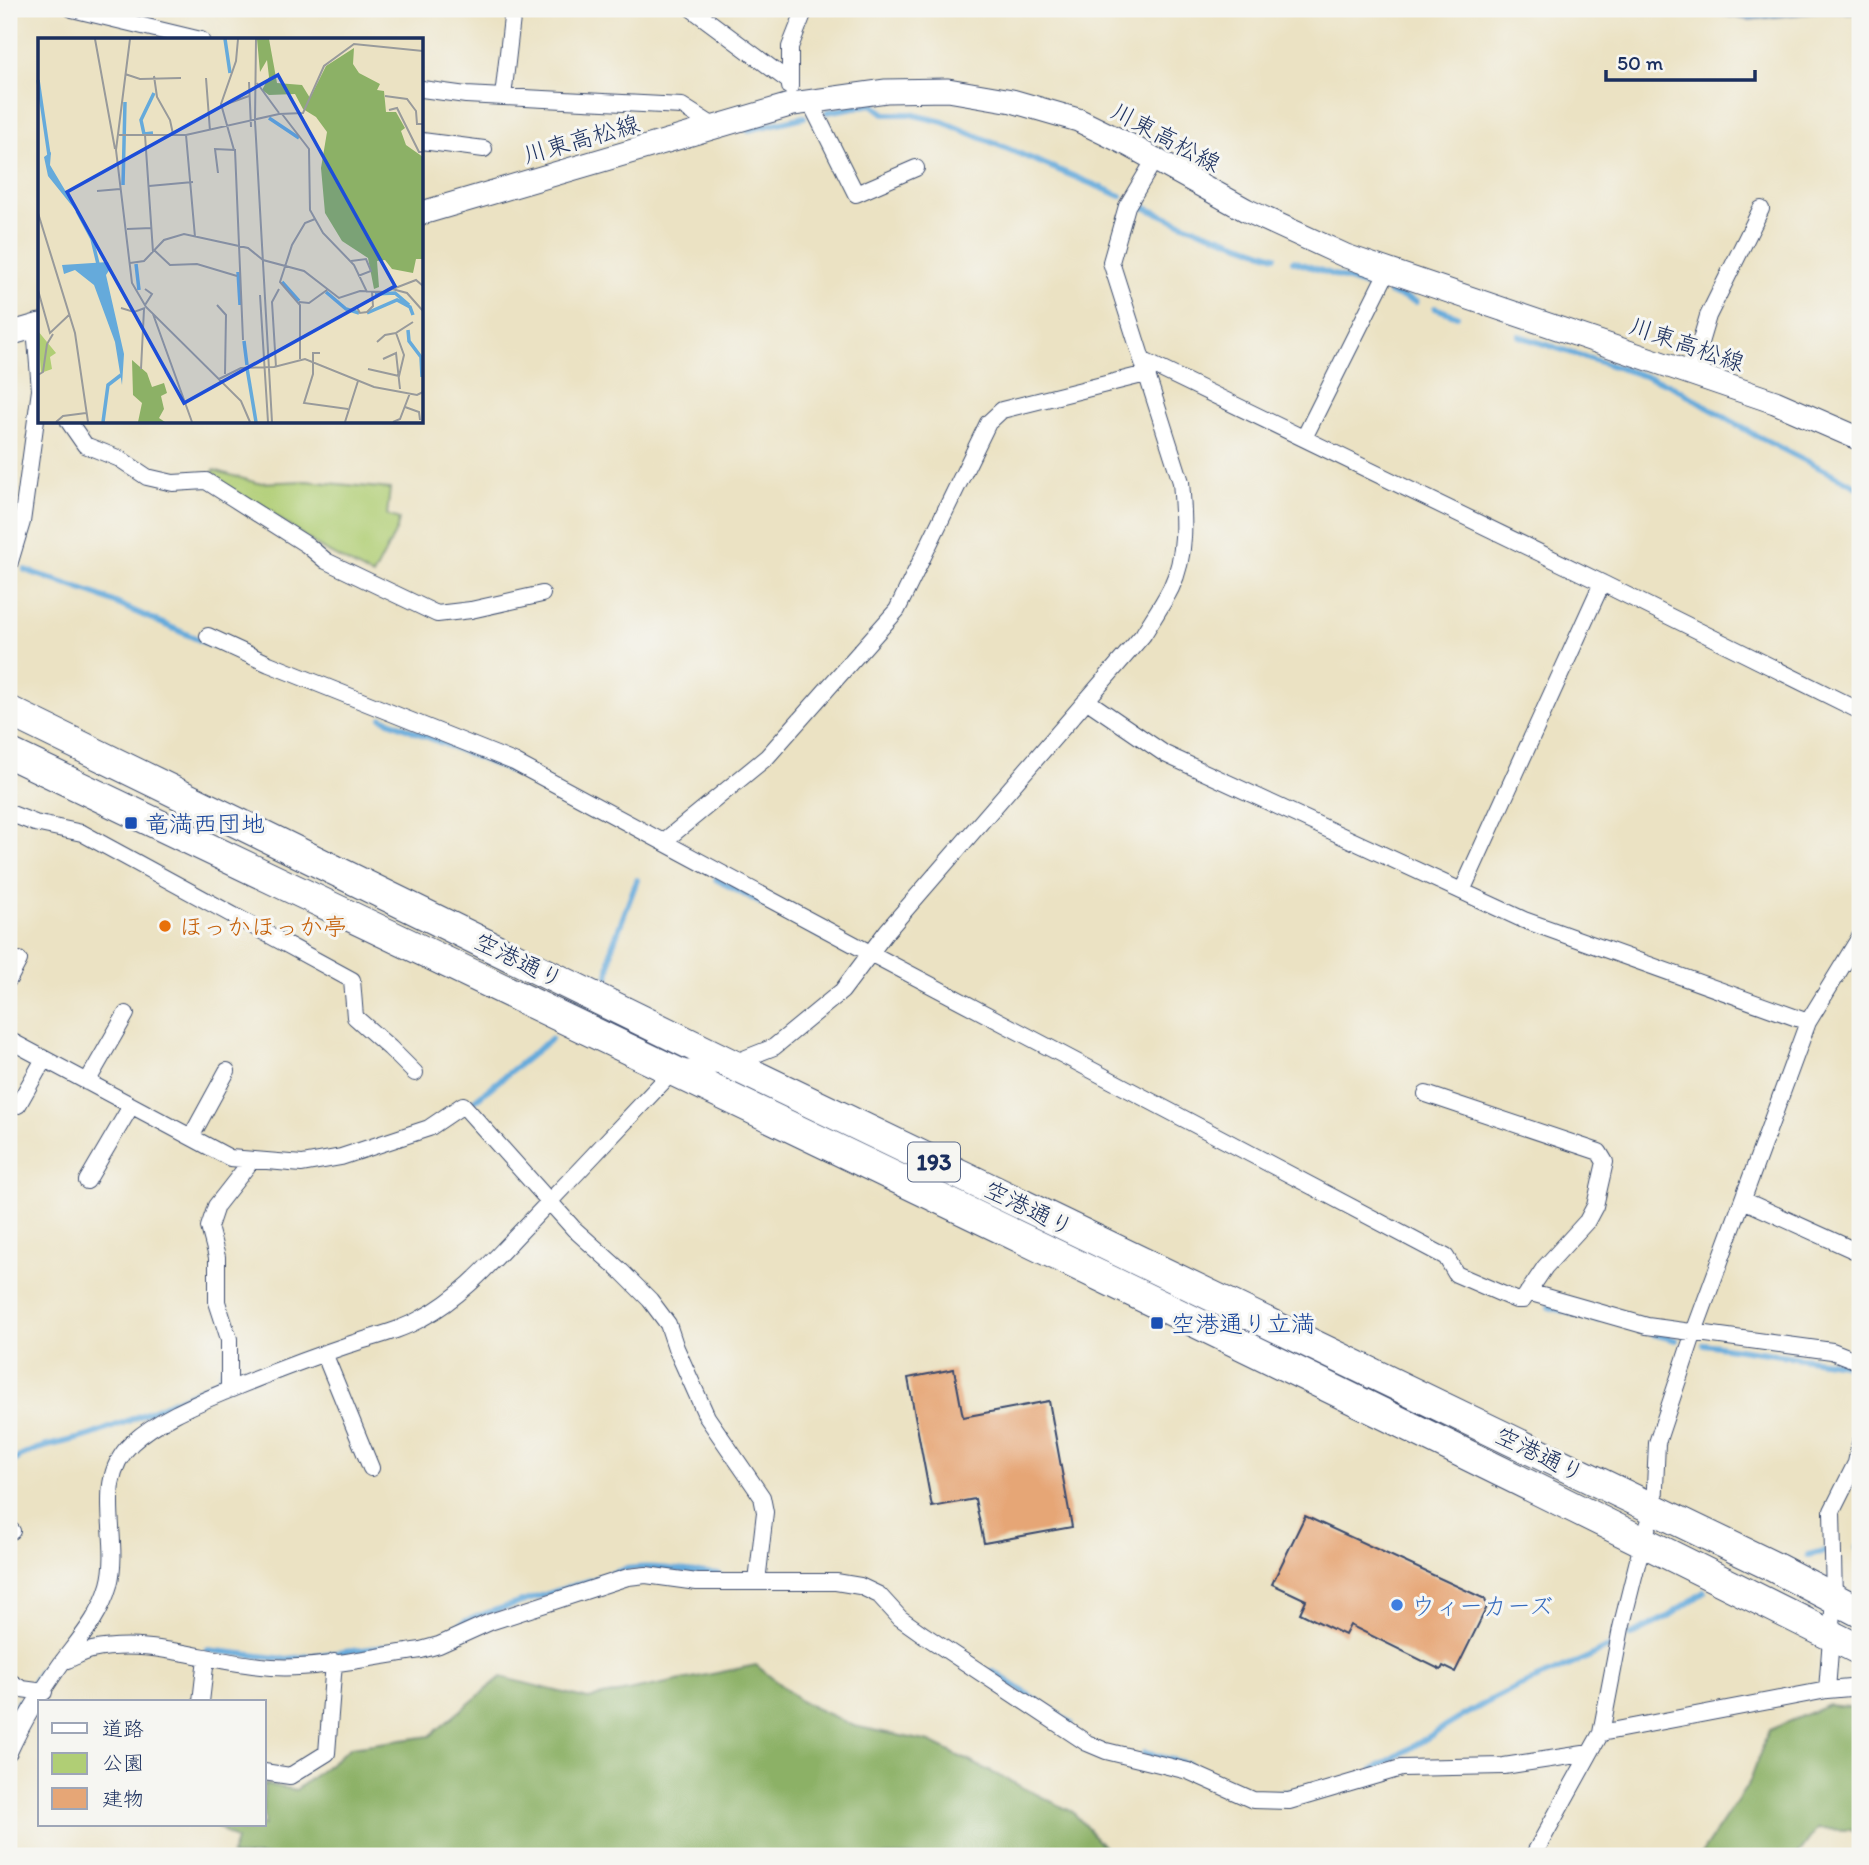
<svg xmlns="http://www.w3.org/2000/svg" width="1869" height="1865" viewBox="0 0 1869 1865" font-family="Itim,'Klee One',sans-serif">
  <rect width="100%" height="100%" fill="#f6f6f2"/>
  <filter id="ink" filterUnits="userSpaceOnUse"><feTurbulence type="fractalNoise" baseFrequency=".0143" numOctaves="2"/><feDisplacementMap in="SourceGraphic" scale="14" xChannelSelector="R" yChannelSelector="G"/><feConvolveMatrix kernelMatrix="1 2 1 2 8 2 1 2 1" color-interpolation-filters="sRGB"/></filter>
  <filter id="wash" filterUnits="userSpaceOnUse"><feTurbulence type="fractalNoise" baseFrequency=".00686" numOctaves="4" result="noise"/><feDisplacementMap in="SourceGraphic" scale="28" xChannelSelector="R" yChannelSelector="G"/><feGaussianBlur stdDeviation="1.57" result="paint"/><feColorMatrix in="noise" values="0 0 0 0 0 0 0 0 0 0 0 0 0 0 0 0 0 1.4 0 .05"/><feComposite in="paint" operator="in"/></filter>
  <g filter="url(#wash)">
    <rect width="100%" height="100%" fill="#ebe2c3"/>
    <path fill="#b0ce75" stroke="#667e6a" stroke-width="2" d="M 214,470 L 257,483 L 306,481 L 390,489 L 387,515 L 399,519 L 397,529 L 373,576 L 322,549 L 267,510 L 210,479 Z"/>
    <path fill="#8cb166" stroke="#547062" stroke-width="2" d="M 756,1665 L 800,1701 L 854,1726 L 930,1742 L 1073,1812 L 1112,1856 L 231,1856 L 236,1840 L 215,1825 L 264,1825 L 264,1784 L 296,1790 L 351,1747 L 430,1736 L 501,1677 L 588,1699 Z
      M 1829,1705 L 1859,1708 L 1857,1763 L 1860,1767 L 1860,1834 L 1850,1830 L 1817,1829 L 1797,1856 L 1700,1856 L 1749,1783 L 1769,1730 Z"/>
    <path fill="#65aadb" stroke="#406c9c" stroke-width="2" d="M 1692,9 L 1860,9 L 1860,13 L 1820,12 L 1748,20 Z"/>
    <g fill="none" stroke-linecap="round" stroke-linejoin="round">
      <path stroke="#65aadb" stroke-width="6" d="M 827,112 L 872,104 L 885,114 L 910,114 L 943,122 L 1121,196
        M 748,130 L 804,117
        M 1139,205 L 1186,225 L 1275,256
        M 1293,261 L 1369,287
        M 1390,293 L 1416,302
        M 1435,308 L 1457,316
        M 1519,336 L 1669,384 L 1753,434 L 1860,488
        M 25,570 L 95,594 L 211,645
        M 382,718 L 527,778
        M 716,879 L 844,948
        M 608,978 L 612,947 L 637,880
        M 474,1101 L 551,1039
        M 1549,1307 L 1598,1320
        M 1653,1334 L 1676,1340
        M 1704,1344 L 1843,1364 L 1860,1372
        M 9,1465 C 31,1444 67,1444 94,1434 C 137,1418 179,1400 219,1380 L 223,1370
        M 1857,1548 L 1860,1548
        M 1808,1555 L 1825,1551
        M 445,1635 L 466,1621 L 487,1613 L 626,1569 C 656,1564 688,1573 719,1574
        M 1630,1636 L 1669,1616 L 1704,1592
        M 104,1639 L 122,1638 L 137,1640
        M 207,1650 L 286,1659 L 394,1646
        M 992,1671 L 1071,1723
        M 31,1686 L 41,1670 L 56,1655
        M 9,1715 L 20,1701
        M 1144,1753 L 1188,1764
        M 1374,1769 C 1417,1746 1457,1717 1501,1695 C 1536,1677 1575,1666 1610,1646
        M 1269,1794 L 1300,1791"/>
    </g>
    <g id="blocks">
      <path fill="#e6a676" d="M 954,1369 L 963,1417 L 1049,1401 L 1072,1527 L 984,1543 L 975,1499 L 932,1507 L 908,1378 Z
        M 1305,1516 L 1485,1599 L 1487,1607 L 1455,1672 L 1443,1666 L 1441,1670 L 1350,1625 L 1345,1635 L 1300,1613 L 1306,1600 L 1272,1584 Z"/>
    </g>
  </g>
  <g filter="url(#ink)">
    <use href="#blocks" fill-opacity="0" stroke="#3a4a6d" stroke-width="2"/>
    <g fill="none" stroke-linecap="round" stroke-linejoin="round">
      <g stroke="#3a4a6d" stroke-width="18">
        <path id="street" d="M 72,9 L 201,40
          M 692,9 L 790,82
          M 790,87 L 790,47 L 805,9
          M 422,89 L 466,95 L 682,106 L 715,127
          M 503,97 L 513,9
          M 810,102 L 856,194 L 916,168
          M 422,141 L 484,149
          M 1142,360 L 1602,583 L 1860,711
          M 1691,373 L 1708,316 L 1761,209
          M 69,422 L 85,445 L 120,459 L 147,477 L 173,483 L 206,481 L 307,545 L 326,561 L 437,614 L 471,610 L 542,594
          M 1304,438 L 1388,270
          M 9,565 L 22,522 L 40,390 L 35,327
          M 208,636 L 269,664 L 514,762 L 870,953 L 1446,1257 L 1456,1274 L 1516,1300 L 1523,1300 L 1545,1267 L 1587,1221 L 1595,1206 L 1605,1162 L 1599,1152 L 1426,1094
          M 1086,700 L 1165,754 L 1524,920 L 1808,1022
          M 9,813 L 35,823 L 82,833 L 352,980 L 355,1017 L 390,1048 L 415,1073
          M 663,842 L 767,757 L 897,610 L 988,423 L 1002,410 L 1146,374
          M 1462,891 L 1602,583
          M 9,979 L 19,960
          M 9,1040 L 230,1158 L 302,1164 L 341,1157 L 429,1128 L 463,1105 L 574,1229 L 622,1272 L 650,1300 L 668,1324 L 676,1348 L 707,1417 L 762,1497 L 765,1512 L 757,1582
          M 87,1082 L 126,1014
          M 18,1105 L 44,1059
          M 191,1137 L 227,1071
          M 87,1181 L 131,1106
          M 1743,1200 L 1860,1253
          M 1528,1292 L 1647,1326 L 1832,1351 L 1860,1362
          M 324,1353 L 371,1468
          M 229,1390 L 229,1339 L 217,1302 L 217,1257 L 209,1227 L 216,1206 L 252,1160
          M 9,1532 L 12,1531
          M 67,1660 C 75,1657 83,1652 92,1650 C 151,1637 213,1664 272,1667 C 316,1670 376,1656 421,1650 L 439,1645 L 490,1622 L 628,1577 L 646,1575 L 697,1582 L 836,1582 L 860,1586 L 879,1595 L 900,1618 L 924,1635 L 1087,1743 L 1106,1751 L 1188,1771 L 1253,1800 L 1289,1801 L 1401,1768 L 1504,1766 L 1590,1753
          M 9,1681 L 22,1689 L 44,1692
          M 1827,1690 L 1834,1599 L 1832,1511 L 1856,1463 L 1860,1443
          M 201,1702 L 206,1658
          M 1601,1733 L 1827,1690 L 1850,1688 L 1860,1690
          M 9,1752 C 23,1721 43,1689 63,1661 C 82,1636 100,1616 109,1585 C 122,1537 91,1482 132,1443 C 157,1420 193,1405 224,1392 C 265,1375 306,1359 348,1345 C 372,1337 400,1331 422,1318 C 464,1296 496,1257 528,1224 C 577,1173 626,1121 674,1070 L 731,1064 L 774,1047 L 842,991 L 887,931 L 1143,635 C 1152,620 1163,604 1171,588 C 1187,555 1184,517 1181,482 L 1111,262 L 1127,206 L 1155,159
          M 264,1772 L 290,1776 L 327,1753 L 334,1662
          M 1533,1856 L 1601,1733 L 1621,1628 L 1643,1540 L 1654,1509 L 1657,1443 L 1694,1332 L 1808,1022 L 1860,937"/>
      </g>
      <g stroke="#3a4a6d" stroke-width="25">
        <path id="secondary" d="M 422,213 L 793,104 L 886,91 L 948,90 L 1012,101 L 1078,120 L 1129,145 L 1246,210 L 1346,256 L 1775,402 L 1860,439
          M 9,334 L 40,325"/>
      </g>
      <g stroke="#3a4a6d" stroke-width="32">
        <path id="highway" d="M 9,711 L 731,1064 L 1774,1567 L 1860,1612
          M 9,753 C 627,1049 1247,1342 1860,1650"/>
      </g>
      <use href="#street" stroke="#fff" stroke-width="16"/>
      <use href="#secondary" stroke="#fff" stroke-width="23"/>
      <use href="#highway" stroke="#fff" stroke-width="30"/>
    </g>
  </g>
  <g fill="#1a4fb4" stroke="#f6f6f2" stroke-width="2.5">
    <rect x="124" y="816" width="14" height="14" rx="3.5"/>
    <rect x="1150" y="1316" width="14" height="14" rx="3.5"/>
  </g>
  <circle fill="#e8710a" stroke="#f6f6f2" stroke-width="2.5" cx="165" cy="926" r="7"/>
  <circle fill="#3f7fe0" stroke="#f6f6f2" stroke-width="2.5" cx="1397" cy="1605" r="7"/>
  <g text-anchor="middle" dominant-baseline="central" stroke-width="6" stroke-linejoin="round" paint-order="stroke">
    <rect fill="#f6f6f2" stroke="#5d6b8a" stroke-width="2" x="908" y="1142.5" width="52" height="39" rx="5"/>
    <g font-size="23" font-weight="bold" fill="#1b2f5e">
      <text x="934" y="1162">193</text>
    </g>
    <g font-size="24" fill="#1b2f5e" stroke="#f6f6f2">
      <text transform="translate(1166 137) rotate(28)">川東高松線</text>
      <text transform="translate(581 139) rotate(-16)">川東高松線</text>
      <text transform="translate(1687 344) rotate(19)">川東高松線</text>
      <text transform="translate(519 960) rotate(26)">空港通り</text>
      <text transform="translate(1029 1208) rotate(26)">空港通り</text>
      <text transform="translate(1540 1454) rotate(26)">空港通り</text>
    </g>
    <g font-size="24" fill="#164399" stroke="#f6f6f2" text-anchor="start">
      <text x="145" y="823">竜満西団地</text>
      <text x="1171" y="1323">空港通り立満</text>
    </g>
    <g font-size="24" fill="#c56008" stroke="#f6f6f2" text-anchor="start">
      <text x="179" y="926">ほっかほっか亭</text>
    </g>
    <g font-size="24" fill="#366cbe" stroke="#f6f6f2" text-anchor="start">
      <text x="1411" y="1605">ウィーカーズ</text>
    </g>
  </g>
  <g transform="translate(38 38)">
    <rect width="385" height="385" fill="#ebe2c3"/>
    <path d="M 0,293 L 18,315 L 12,319 L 14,331 L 3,335 Z" fill="#b0ce75"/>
    <path d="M 219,1 L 231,1 L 239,45 L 264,47 L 272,60 L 288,28 L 316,10 L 315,26 L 321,35 L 342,46 L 339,52 L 346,53 L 348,74 L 358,74 L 367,90 L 363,93 L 368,107 L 385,119 L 385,221 L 378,221 L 375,235 L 354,231 L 347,222 L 339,223 L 341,249 L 336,251 L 330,220 L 304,203 L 287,175 L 283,130 L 289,94 L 278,79 L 265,71 L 257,56 L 231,57 L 224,52 L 231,39 L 229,22 L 222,34 ZM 94,322 L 109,335 L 114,349 L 126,345 L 129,355 L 123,358 L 126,371 L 121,380 L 127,384 L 100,384 L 104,365 L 95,357 Z" fill="#8cb166"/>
    <path d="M 13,114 L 12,127 L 43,179 L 10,138 L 6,119 ZM 70,224 L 72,231 L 68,237 L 86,316 L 84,347 L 77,304 L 56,247 L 37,232 L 26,236 L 24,227 Z" fill="#65aadb"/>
    <path fill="none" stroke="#65aadb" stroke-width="3.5" d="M 187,1 L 192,35M 0,42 L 11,117M 231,80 L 261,100M 115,95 L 106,96 L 103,82 L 116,55M 85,147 L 87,64M 39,173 L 54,201 L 61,230M 98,226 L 101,252M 200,234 L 202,267M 244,244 L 261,263M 288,254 L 308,271 L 321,275M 337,256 L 357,255 L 371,267M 329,275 L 359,262 L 372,269 L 375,277M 370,292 L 371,303 L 383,319 L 384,339M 206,303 L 209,327M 209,330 L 218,384M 65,384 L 70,347 L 83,337"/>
    <path fill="none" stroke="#989a9b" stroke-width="2" d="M 57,1 L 77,111M 92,1 L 78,112 L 94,245 L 108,269 L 203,363 L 212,384M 218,1 L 217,83 L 234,384M 87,36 L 102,41 L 143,40M 116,38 L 119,59 L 132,82 L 135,96M 168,40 L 172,93M 211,44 L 213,89M 219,45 L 241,75M 347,58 L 369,61 L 378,73 L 379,86 L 385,86M 183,68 L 211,58M 351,72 L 359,70 L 381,114 L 385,114M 244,76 L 271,111 L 272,172 L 285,195 L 316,227 L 329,254M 81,97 L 148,97 L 241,76 L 265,75 L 286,28 L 316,6 L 385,13M 107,97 L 115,214M 148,97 L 157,199M 196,112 L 183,66 L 198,23 L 200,1M 180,135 L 177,111 L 197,112 L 205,302M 111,148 L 155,144M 59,153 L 82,151M 0,175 L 37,295 L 50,384M 89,191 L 114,190M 116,212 L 132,227 L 159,226 L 199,238M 313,223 L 328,221 L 333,233 L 320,238M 92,225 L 106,223 L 126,202 L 146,196 L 210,210 L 225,222 L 266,233 L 301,260 L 322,253 L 347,254 L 378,242 L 385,248M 354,251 L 369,255 L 385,273M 0,252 L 12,295 L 32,276M 222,257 L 230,384M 261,264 L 271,265 L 289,252M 107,267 L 114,256 L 107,251M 179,267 L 188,277 L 187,336M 318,268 L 322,275 L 329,274 L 335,268 L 334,254M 83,270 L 96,274 L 107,270M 115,276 L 154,384M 339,304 L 347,297 L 358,295M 282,315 L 275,315 L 275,336 L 266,365 L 310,371M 262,321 L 262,267 L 242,244 L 254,207 L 267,185 L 277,181M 345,321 L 358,315 L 362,351M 238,329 L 234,264 L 241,251M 103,331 L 106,271M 330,331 L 361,338 L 366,317 L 358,295 L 375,284M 0,337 L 5,334 L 9,306 L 15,296M 181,341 L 203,330 L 236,329 L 267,321 L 336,349 L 379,357 L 385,354M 367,369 L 381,374 L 382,382M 18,384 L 25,378 L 48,375M 307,384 L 320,343M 355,384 L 362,381 L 372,355"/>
    <path fill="#1d4ed8" fill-opacity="0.15" stroke="#1d4ed8" stroke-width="3.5" d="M 240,37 L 357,248 L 146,365 L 29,154 Z"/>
    <rect width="385" height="385" fill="none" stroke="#1b2f5e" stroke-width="3.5"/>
  </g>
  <rect width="1869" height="1865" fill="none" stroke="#f6f6f2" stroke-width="35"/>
  <rect x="38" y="1700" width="228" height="126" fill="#f6f6f2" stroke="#9ea6b7" stroke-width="2"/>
  <rect x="52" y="1723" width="35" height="10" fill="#ffffff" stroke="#9ea6b7" stroke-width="2"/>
  <text x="102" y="1736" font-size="21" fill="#1b2f5e">道路</text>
  <rect x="52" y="1753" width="35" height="21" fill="#b0ce75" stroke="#9ea6b7" stroke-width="2"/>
  <text x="102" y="1770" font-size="21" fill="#1b2f5e">公園</text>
  <rect x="52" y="1788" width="35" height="21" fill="#e6a676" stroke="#9ea6b7" stroke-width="2"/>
  <text x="102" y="1806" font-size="21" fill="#1b2f5e">建物</text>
  <path d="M1606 70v10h149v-10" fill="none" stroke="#1b2f5e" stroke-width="3.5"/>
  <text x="1617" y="70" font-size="21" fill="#1b2f5e" stroke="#f6f6f2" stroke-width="5" paint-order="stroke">50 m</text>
</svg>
